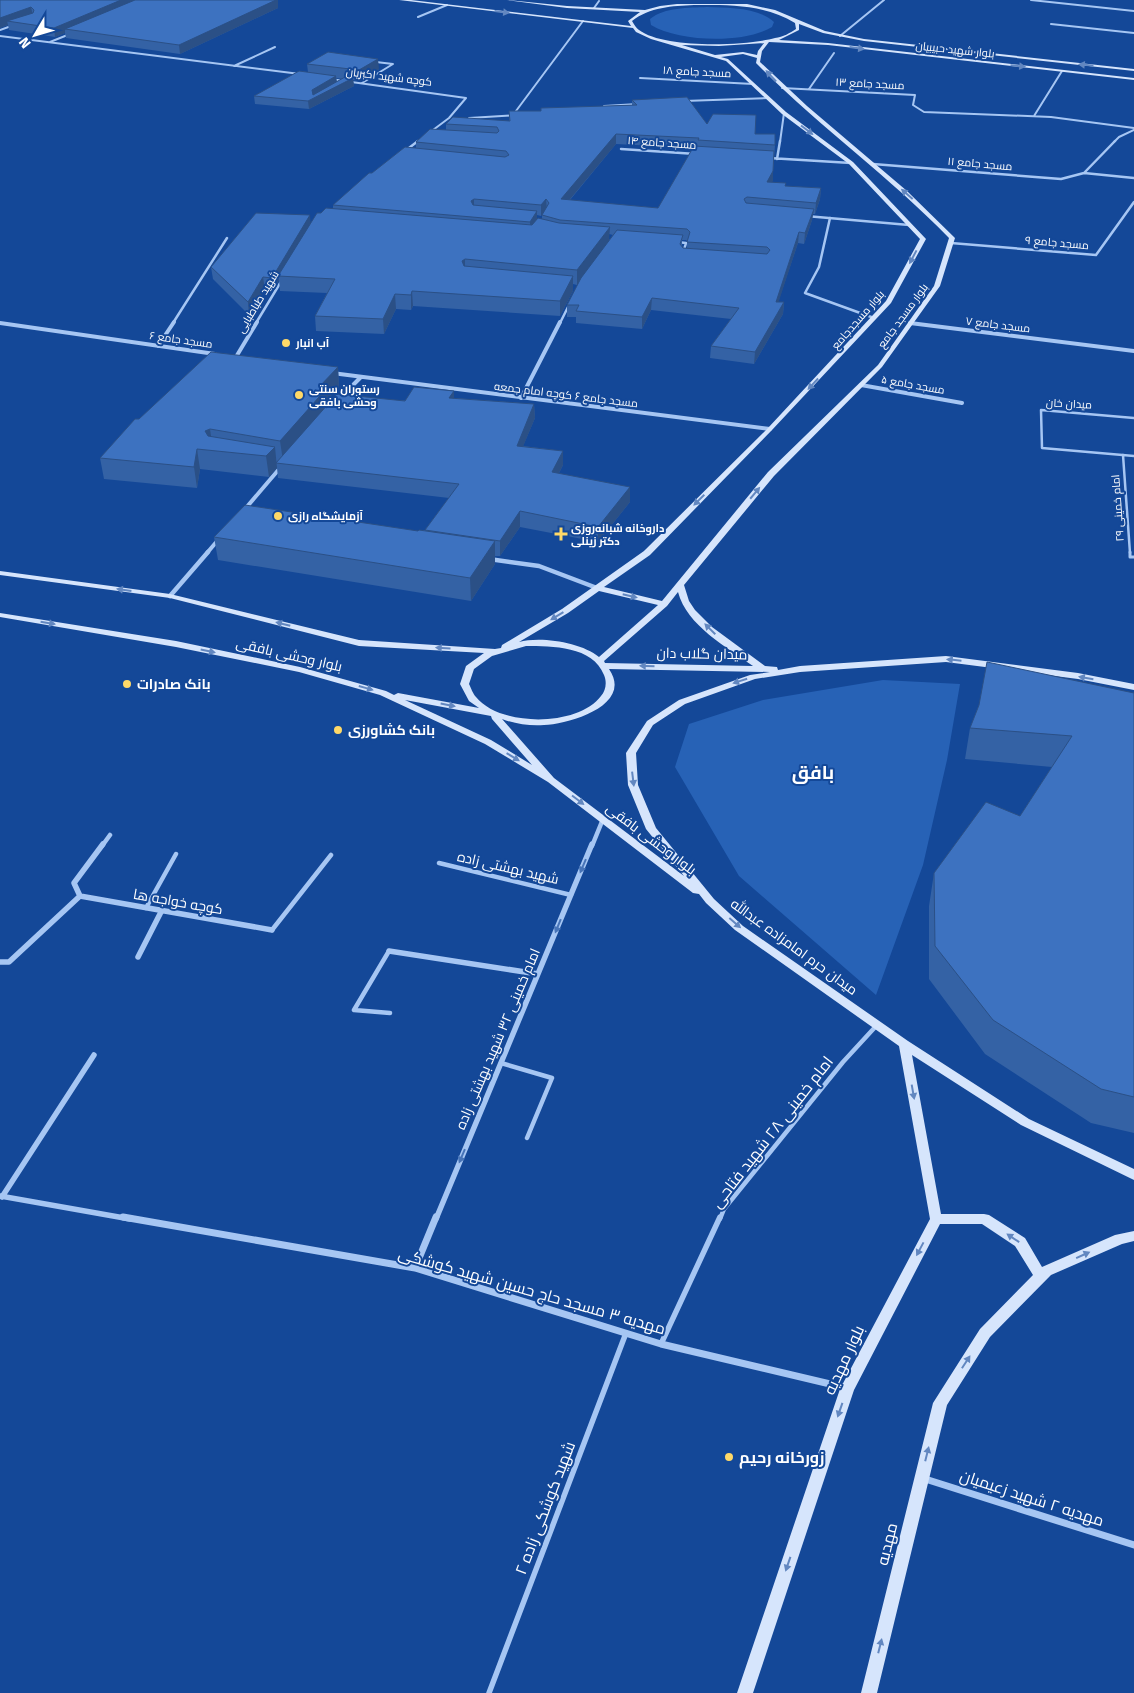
<svg xmlns="http://www.w3.org/2000/svg" width="1134" height="1693" viewBox="0 0 1134 1693" font-family="'Fira Sans',Cairo,sans-serif">
  <rect width="100%" height="100%" fill="#144898"/>
  <path fill="#2762b6" d="M 707,7 C 728,8 758,7 774,22 L 772,27 C 744,44 679,42 651,25 L 650,19 C 665,7 688,8 707,7 Z
    M 883,680 L 960,684 L 947,760 L 923,865 L 876,995 L 739,876 L 675,767 L 689,724 L 763,700 Z"/>
  <g fill="none" stroke-linecap="round" stroke-linejoin="round">
    <path stroke="#a6c6f3" stroke-width="2" d="M 362,83 L 393,64 L 376,62"/>
    <path stroke="#a6c6f3" stroke-width="2.5" d="M 1134,418 L 1041,410 L 1042,448 L 1134,456
      M 1123,455 L 1130,553"/>
    <path stroke="#a6c6f3" stroke-width="3" d="M 1130,552 L 1130,557 L 1134,557"/>
    <path stroke="#a6c6f3" stroke-width="4.5" d="M 439,863 L 571,895
      M 146,908 L 176,854
      M 272,930 L 331,855
      M 389,951 L 354,1010 L 390,1013
      M 501,1063 L 552,1078 L 527,1138
      M 720,1219 L 724,1209 L 843,1062 L 877,1025"/>
    <path stroke="#a6c6f3" stroke-width="5.5" d="M 661,1344 L 720,1217
      M 489,1693 L 626,1333"/>
    <path stroke="#a6c6f3" stroke-width="2" d="M 1031,0 L 1134,11
      M 594,8 L 599,1
      M 418,17 L 447,5
      M 1051,24 L 1134,33
      M 0,30 L 14,25
      M 0,36 L 300,74
      M 840,36 L 884,0
      M 50,42 L 70,34
      M 234,66 L 275,47
      M 640,78 L 753,84
      M 330,79 L 466,98 L 449,118 L 429,133
      M 782,88 L 915,95 L 913,105 L 924,112 L 1051,117 L 1134,128
      M 809,89 L 834,53
      M 684,101 L 768,98
      M 604,106 L 638,104
      M 513,115 L 583,21
      M 1034,116 L 1062,71
      M 469,118 L 516,115
      M 417,142 L 420,140
      M 780,142 L 784,113
      M 1114,142 L 1119,137 L 1134,130"/>
    <path stroke="#a6c6f3" stroke-width="2.5" d="M 1115,141 L 1084,173 L 1134,178
      M 621,149 L 696,154
      M 405,151 L 418,141
      M 769,158 L 851,163
      M 777,159 L 780,141
      M 873,164 L 1061,179 L 1084,173
      M 806,216 L 909,225
      M 830,218 L 819,267 L 805,293 L 874,318
      M 677,242 L 686,243 L 683,253
      M 951,243 L 1096,255 L 1134,202
      M 173,323 L 227,238
      M 256,323 L 282,280
      M 560,323 L 570,303"/>
    <path stroke="#a6c6f3" stroke-width="4" d="M 0,323 L 215,354
      M 910,323 L 1134,351
      M 158,346 L 174,322
      M 236,357 L 257,322
      M 332,373 L 770,429
      M 861,385 L 962,403
      M 521,398 L 560,322
      M 339,399 L 360,378
      M 245,509 L 280,468
      M 207,553 L 218,540"/>
    <path stroke="#a6c6f3" stroke-width="4.5" d="M 489,559 L 539,566 L 597,588
      M 170,596 L 208,552
      M 102,846 L 110,835
      M 592,846 L 603,819"/>
    <path stroke="#a6c6f3" stroke-width="5.5" d="M 80,896 L 272,930
      M 80,896 L 74,883 L 103,844
      M 389,951 L 538,974
      M 138,957 L 162,910
      M 0,962 L 9,962 L 80,896
      M 0,1196 L 130,1219
      M 2,1197 L 94,1055
      M 436,1219 L 592,844"/>
    <path stroke="#a6c6f3" stroke-width="7" d="M 123,1217 L 415,1268 L 661,1344 L 847,1388
      M 415,1268 L 436,1217
      M 922,1478 L 1134,1545"/>
    <path fill="#d6e5fc" fill-rule="evenodd" d="M 399,0 L 411,0 L 631,26 L 628,21 L 640,12 L 567,8 L 507,0 L 567,6 L 645,10 L 660,6 L 677,4 L 747,4 L 775,10 L 825,31 L 864,39 L 1134,69 L 1134,71 L 864,41 L 823,33 L 799,24 L 799,30 L 779,40 L 828,43 L 1134,78 L 1134,80 L 828,45 L 769,42 L 762,51 L 760,62 L 807,106 L 907,191 L 955,238 L 940,286 L 882,367 L 774,476 L 684,585 L 689,601 L 695,610 L 712,627 L 765,666 L 777,667 L 778,670 L 800,666 L 946,656 L 1078,673 L 1134,684 L 1134,690 L 1078,679 L 946,662 L 800,672 L 755,679 L 685,704 L 653,725 L 636,753 L 638,785 L 656,828 L 714,899 L 743,926 L 908,1041 L 1029,1119 L 1134,1169 L 1134,1180 L 1021,1125 L 912,1055 L 941,1214 L 984,1214 L 989,1215 L 1025,1238 L 1042,1267 L 1115,1235 L 1134,1231 L 1134,1241 L 1122,1244 L 1051,1275 L 990,1337 L 947,1405 L 877,1693 L 861,1693 L 933,1403 L 980,1329 L 1033,1275 L 1015,1246 L 982,1224 L 940,1224 L 854,1390 L 753,1693 L 737,1693 L 840,1389 L 930,1219 L 899,1046 L 735,930 L 706,903 L 699,894 L 693,893 L 548,782 L 485,744 L 380,695 L 299,672 L 176,647 L 0,617 L 0,613 L 176,641 L 300,667 L 386,691 L 394,695 L 398,693 L 479,708 L 469,701 L 460,684 L 466,666 L 484,653 L 359,646 L 170,598 L 0,575 L 0,571 L 170,594 L 359,640 L 495,649 L 501,648 L 502,645 L 562,609 L 644,551 L 768,428 L 886,301 L 920,239 L 849,164 L 782,114 L 726,61 L 651,39 L 636,32 L 633,28 ZM 694,5 C 729,5 764,4 795,23 L 796,29 C 790,33 783,37 775,38 C 746,46 664,49 639,30 C 636,28 634,24 632,21 C 650,7 672,6 694,5 ZM 764,43 L 758,51 L 757,55 L 743,52 L 715,55 L 682,45 L 719,46 ZM 743,54 L 757,58 L 756,63 C 817,125 889,176 949,238 L 934,286 L 878,365 L 768,472 L 662,601 L 604,587 L 650,555 L 772,430 L 891,303 L 926,239 L 853,162 L 786,112 L 728,59 L 721,57 ZM 599,591 L 658,605 L 599,657 C 581,642 540,636 519,642 L 568,613 ZM 678,592 C 687,626 727,647 753,666 L 605,663 L 604,661 L 667,606 ZM 526,646 C 552,646 593,646 604,675 C 607,682 606,690 601,696 C 578,727 500,727 476,697 C 473,694 471,688 469,684 L 474,669 L 492,656 ZM 609,669 L 770,672 L 750,675 L 679,700 L 647,721 L 626,753 L 628,785 L 646,829 L 684,876 L 554,778 L 502,719 C 515,724 530,726 544,725 C 569,724 634,705 609,669 ZM 405,700 L 491,716 L 492,719 L 532,765 L 491,740 Z"/>
  </g>
  <path fill="#3462a5" fill-rule="evenodd" d="M 0,0 L 278,8 L 180,54 L 66,38 L 65,33 L 55,37 L 9,30 L 8,25 L 0,28 Z
    M 307,64 L 379,69 L 360,81 L 353,80 L 354,86 L 309,109 L 255,104 L 254,96 L 308,72 ZM 336,78 L 343,79 L 337,82 Z
    M 632,100 L 707,124 L 755,134 L 775,145 L 772,182 L 785,186 L 821,188 L 820,199 L 815,214 L 813,214 L 812,220 L 804,244 L 798,243 L 778,302 L 784,302 L 783,314 L 754,364 L 710,358 L 711,346 L 731,319 L 651,310 L 642,329 L 576,323 L 576,317 L 567,317 L 567,305 L 579,282 L 577,285 L 573,284 L 573,291 L 560,316 L 413,306 L 411,310 L 396,309 L 384,334 L 316,331 L 315,316 L 327,293 L 280,291 L 279,280 L 273,290 L 265,290 L 249,315 L 213,279 L 211,267 L 311,223 L 321,213 L 333,209 L 333,205 L 372,173 L 416,148 L 416,142 L 446,130 L 446,124 L 509,121 L 509,111 L 541,111 L 632,105 ZM 616,144 L 693,148 L 658,208 L 570,200 ZM 542,214 L 542,219 L 537,219 L 537,215 L 541,216 ZM 609,234 L 613,235 L 609,240 ZM 682,240 L 686,240 L 687,241 L 687,248 L 683,248 L 682,246 Z
    M 338,367 L 339,387 L 328,399 L 329,404 L 454,398 L 534,404 L 535,418 L 523,446 L 563,451 L 563,465 L 559,473 L 630,502 L 598,542 L 520,527 L 500,556 L 495,556 L 495,564 L 471,601 L 218,560 L 214,537 L 418,531 L 425,530 L 449,498 L 278,478 L 277,468 L 269,477 L 200,469 L 197,488 L 104,479 L 100,458 L 139,419 Z
    M 1134,693 L 1134,1133 L 1091,1123 L 985,1054 L 929,979 L 929,906 L 934,873 L 1020,816 L 1052,767 L 965,759 L 970,728 Z"/>
  <path fill="#2b5086" d="M 121,0 L 143,0 L 65,29 L 65,33 L 55,37 L 54,28 Z
    M 276,0 L 278,0 L 278,8 L 180,54 L 179,45 Z
    M 31,7 L 33,16 L 7,21 L 8,25 L 0,28 L 0,18 Z
    M 378,59 L 379,69 L 360,81 L 359,70 Z
    M 336,76 L 337,84 L 312,98 L 312,90 Z
    M 353,78 L 354,86 L 309,109 L 308,101 Z
    M 616,134 L 616,144 L 561,210 L 561,199 Z
    M 773,171 L 773,181 L 766,192 L 767,182 Z
    M 821,188 L 820,199 L 815,214 L 816,203 Z
    M 474,199 L 474,210 L 471,201 Z
    M 546,199 L 547,210 L 541,216 L 541,205 Z
    M 814,209 L 812,220 L 804,244 L 805,233 Z
    M 537,211 L 537,222 L 530,233 L 530,222 Z
    M 310,215 L 311,227 L 278,276 L 279,280 L 273,290 L 272,278 Z
    M 610,227 L 609,241 L 577,285 L 577,270 Z
    M 799,232 L 798,243 L 775,313 L 776,302 Z
    M 465,259 L 465,274 L 462,261 Z
    M 573,276 L 573,291 L 560,316 L 560,301 Z
    M 263,277 L 265,290 L 249,315 L 248,302 Z
    M 412,291 L 413,306 L 411,310 L 411,295 Z
    M 395,294 L 396,309 L 384,334 L 383,319 Z
    M 652,298 L 651,310 L 642,329 L 642,317 Z
    M 784,302 L 783,314 L 754,364 L 755,352 Z
    M 338,367 L 339,387 L 328,399 L 329,408 L 283,461 L 280,441 L 319,387 Z
    M 454,391 L 454,405 L 449,398 Z
    M 534,404 L 535,418 L 517,461 L 517,446 Z
    M 210,429 L 213,449 L 205,431 Z
    M 275,447 L 277,468 L 269,477 L 266,456 Z
    M 197,449 L 200,469 L 197,488 L 194,467 Z
    M 563,451 L 563,465 L 552,487 L 552,472 Z
    M 630,487 L 630,502 L 598,542 L 598,527 Z
    M 520,511 L 520,527 L 500,556 L 500,541 Z
    M 495,541 L 495,564 L 471,601 L 470,578 Z"/>
  <path fill="#3d72c0" stroke="#2b5086" d="M 0,0 L 121,0 L 54,28 L 7,21 L 33,13 L 34,10 L 31,7 L 0,18 Z
    M 135,0 L 276,0 L 179,45 L 65,29 Z
    M 328,52 L 378,59 L 359,70 L 307,64 Z
    M 299,71 L 336,76 L 312,90 L 313,95 L 345,77 L 353,78 L 308,101 L 254,96 Z
    M 687,97 L 707,124 L 713,114 L 756,115 L 755,134 L 775,134 L 775,145 L 698,140 L 699,138 L 616,134 L 561,199 L 658,208 L 694,146 L 774,151 L 773,171 L 767,182 L 786,183 L 785,186 L 821,188 L 816,203 L 747,197 L 744,199 L 746,203 L 814,209 L 805,233 L 799,232 L 776,302 L 784,302 L 755,352 L 711,346 L 739,308 L 652,298 L 642,317 L 576,311 L 579,305 L 567,305 L 581,278 L 617,230 L 683,235 L 680,244 L 683,248 L 767,254 L 770,250 L 767,247 L 687,242 L 690,232 L 687,229 L 560,220 L 542,215 L 549,203 L 546,199 L 541,205 L 474,199 L 471,201 L 473,205 L 537,211 L 530,222 L 333,205 L 369,173 L 372,173 L 405,147 L 505,157 L 509,155 L 506,151 L 416,142 L 430,129 L 497,133 L 499,131 L 497,127 L 446,124 L 453,117 L 510,121 L 509,111 L 541,111 L 541,108 L 637,105 L 632,100 Z
    M 326,208 L 532,225 L 538,218 L 559,223 L 610,227 L 577,270 L 465,259 L 462,261 L 464,266 L 573,276 L 560,301 L 412,291 L 411,295 L 395,294 L 383,319 L 315,316 L 335,279 L 278,276 L 317,213 L 321,213 Z
    M 256,213 L 310,215 L 272,278 L 263,277 L 248,302 L 211,267 Z
    M 211,352 L 338,367 L 319,387 L 327,388 L 280,441 L 210,429 L 205,431 L 208,436 L 275,447 L 266,456 L 197,449 L 194,467 L 100,458 L 135,419 L 139,419 Z
    M 414,387 L 454,391 L 449,398 L 534,404 L 517,446 L 563,451 L 552,472 L 630,487 L 598,527 L 520,511 L 500,541 L 425,530 L 459,484 L 276,463 L 337,394 L 405,401 Z
    M 245,505 L 418,531 L 419,530 L 495,541 L 470,578 L 214,537 Z
    M 987,662 L 1134,693 L 1134,1097 L 1101,1089 L 993,1020 L 935,946 L 934,873 L 986,802 L 1020,816 L 1072,736 L 970,728 L 979,705 Z"/>
  <defs><path id="oneway-solid" d="M-6-.8H1V-3.2L6.5 0L1 3.2V.8H-6Z" transform="scale(1.25)"/></defs>
  <g fill="#6287c0">
    <use href="#oneway-solid" transform="translate(502 12) rotate(7)"/>
    <use href="#oneway-solid" transform="translate(857 48) rotate(8)"/>
    <use href="#oneway-solid" transform="translate(1086 65) rotate(-174)"/>
    <use href="#oneway-solid" transform="translate(1018 66) rotate(6)"/>
    <use href="#oneway-solid" transform="translate(771 76) rotate(-133)"/>
    <use href="#oneway-solid" transform="translate(807 130) rotate(37)"/>
    <use href="#oneway-solid" transform="translate(907 194) rotate(-139)"/>
    <use href="#oneway-solid" transform="translate(913 257) rotate(118)"/>
    <use href="#oneway-solid" transform="translate(813 384) rotate(133)"/>
    <use href="#oneway-solid" transform="translate(755 493) rotate(-50)"/>
    <use href="#oneway-solid" transform="translate(699 500) rotate(135)"/>
    <use href="#oneway-solid" transform="translate(124 590) rotate(-172)"/>
    <use href="#oneway-solid" transform="translate(630 596) rotate(13)"/>
    <use href="#oneway-solid" transform="translate(557 616) rotate(149)"/>
    <use href="#oneway-solid" transform="translate(48 623) rotate(9)"/>
    <use href="#oneway-solid" transform="translate(283 624) rotate(-166)"/>
    <use href="#oneway-solid" transform="translate(710 629) rotate(-135)"/>
    <use href="#oneway-solid" transform="translate(443 648) rotate(-177)"/>
    <use href="#oneway-solid" transform="translate(208 651) rotate(12)"/>
    <use href="#oneway-solid" transform="translate(954 660) rotate(-174)"/>
    <use href="#oneway-solid" transform="translate(647 666) rotate(-179)"/>
    <use href="#oneway-solid" transform="translate(1086 678) rotate(-170)"/>
    <use href="#oneway-solid" transform="translate(740 681) rotate(163)"/>
    <use href="#oneway-solid" transform="translate(366 688) rotate(16)"/>
    <use href="#oneway-solid" transform="translate(448 705) rotate(11)"/>
    <use href="#oneway-solid" transform="translate(513 757) rotate(31)"/>
    <use href="#oneway-solid" transform="translate(633 779) rotate(83)"/>
    <use href="#oneway-solid" transform="translate(578 800) rotate(37)"/>
    <use href="#oneway-solid" transform="translate(735 923) rotate(41)"/>
    <use href="#oneway-solid" transform="translate(913 1092) rotate(80)"/>
    <use href="#oneway-solid" transform="translate(1013 1238) rotate(-146)"/>
    <use href="#oneway-solid" transform="translate(920 1249) rotate(118)"/>
    <use href="#oneway-solid" transform="translate(1083 1255) rotate(-24)"/>
    <use href="#oneway-solid" transform="translate(966 1362) rotate(-57)"/>
    <use href="#oneway-solid" transform="translate(840 1410) rotate(109)"/>
    <use href="#oneway-solid" transform="translate(927 1454) rotate(-76)"/>
    <use href="#oneway-solid" transform="translate(788 1564) rotate(109)"/>
    <use href="#oneway-solid" transform="translate(880 1646) rotate(-76)"/>
  </g>
  <g fill="#4774b8">
    <use href="#oneway-solid" transform="translate(583 866) rotate(113)"/>
    <use href="#oneway-solid" transform="translate(558 926) rotate(112)"/>
    <use href="#oneway-solid" transform="translate(462 1156) rotate(113)"/>
  </g>
  <g fill="#ffd968" stroke="#144898" stroke-width="2">
    <circle cx="286" cy="343" r="5"/>
    <circle cx="299" cy="395" r="5"/>
    <circle cx="278" cy="516" r="5"/>
    <path d="M558.5 526.5h5v5h5v5h-5v5h-5v-5h-5v-5h5z"/>
    <circle cx="127" cy="684" r="5"/>
    <circle cx="338" cy="730" r="5"/>
    <circle cx="729" cy="1457" r="5"/>
  </g>
  <g text-anchor="middle" dominant-baseline="central" stroke-width="4" stroke-linejoin="round" paint-order="stroke">
    <g font-size="11" fill="#fff" stroke="#144898">
      <text transform="translate(955 50) rotate(6)">بلوار شهید حبیبیان</text>
      <text transform="translate(697 72) rotate(3)">مسجد جامع ۱۸</text>
      <text transform="translate(389 77) rotate(7)">کوچه شهید اکبریان</text>
      <text transform="translate(870 84) rotate(3)">مسجد جامع ۱۳</text>
      <text transform="translate(662 143) rotate(4)">مسجد جامع ۱۴</text>
      <text transform="translate(980 164) rotate(5)">مسجد جامع ۱۱</text>
      <text transform="translate(1057 243) rotate(5)">مسجد جامع ۹</text>
      <text transform="translate(258 302) rotate(-59)">شهید طباطبایی</text>
      <text transform="translate(903 316) rotate(-54)">بلوار مسجد جامع</text>
      <text transform="translate(858 320) rotate(-49)">بلوار مسجدجامع</text>
      <text transform="translate(998 325) rotate(7)">مسجد جامع ۷</text>
      <text transform="translate(181 340) rotate(8)">مسجد جامع ۶</text>
      <text transform="translate(913 385) rotate(10)">مسجد جامع ۵</text>
      <text transform="translate(566 395) rotate(7)">مسجد جامع ۶ کوچه امام جمعه</text>
      <text transform="translate(1069 404) rotate(3)">میدان خان</text>
      <text transform="translate(1118 508) rotate(-94)">امام خمینی ۲۹</text>
    </g>
    <g font-size="11" font-weight="bold" fill="#fff" stroke="#144898" text-anchor="start">
      <text x="296" y="343">آب انبار</text>
      <text x="309" y="389">رستوران سنتی<tspan x="309" dy="13">وحشی بافقی</tspan></text>
      <text x="288" y="516">آزمایشگاه رازی</text>
      <text x="571" y="528">داروخانه شبانه‌روزی<tspan x="571" dy="13">دکتر زینلی</tspan></text>
    </g>
    <g font-size="14" fill="#fff" stroke="#144898">
      <text transform="translate(702 654) rotate(1)">میدان گلاب دان</text>
      <text transform="translate(289 655) rotate(13)">بلوار وحشی بافقی</text>
      <text transform="translate(651 839) rotate(37)">بلوار وحشی بافقی</text>
      <text transform="translate(508 868) rotate(13)">شهید بهشتی زاده</text>
      <text transform="translate(178 902) rotate(10)">کوچه خواجه ها</text>
      <text transform="translate(794 947) rotate(36)">میدان حرم امامزاده عبدالله</text>
      <text transform="translate(498 1039) rotate(-67)">امام خمینی ۳۲ شهید بهشتی زاده</text>
    </g>
    <g font-size="14" font-weight="bold" fill="#fff" stroke="#144898" text-anchor="start">
      <text x="137" y="684">بانک صادرات</text>
      <text x="348" y="730">بانک کشاورزی</text>
    </g>
    <g font-size="16" fill="#fff" stroke="#144898">
      <text transform="translate(772 1132) rotate(-52)">امام خمینی ۲۸ شهید فتاحی</text>
      <text transform="translate(532 1291) rotate(16)">مهدیه ۳ مسجد حاج حسین شهید کوشکی</text>
      <text transform="translate(844 1360) rotate(-65)">بلوار مهدیه</text>
      <text transform="translate(1032 1498) rotate(18)">مهدیه ۲ شهید زعیمیان</text>
      <text transform="translate(545 1508) rotate(-69)">شهید کوشکی زاده ۲</text>
      <text transform="translate(887 1544) rotate(-76)">مهدیه</text>
    </g>
    <g font-size="16" font-weight="bold" fill="#fff" stroke="#144898" text-anchor="start">
      <text x="739" y="1457">زورخانه رحیم</text>
    </g>
    <g font-size="19" font-weight="bold" fill="#fff" stroke="#144898">
      <text x="813" y="772">بافق</text>
    </g>
  </g>
  <g transform="translate(35 35) rotate(232)" stroke="#144898" stroke-width="4" paint-order="stroke">
  <path d="M0-4L9 19L0 12L-9 19Z" fill="#ffffff"/>
  <text y="-8" font-size="14" font-weight="bold" text-anchor="middle" fill="#ffffff">N</text>
  </g>
</svg>
